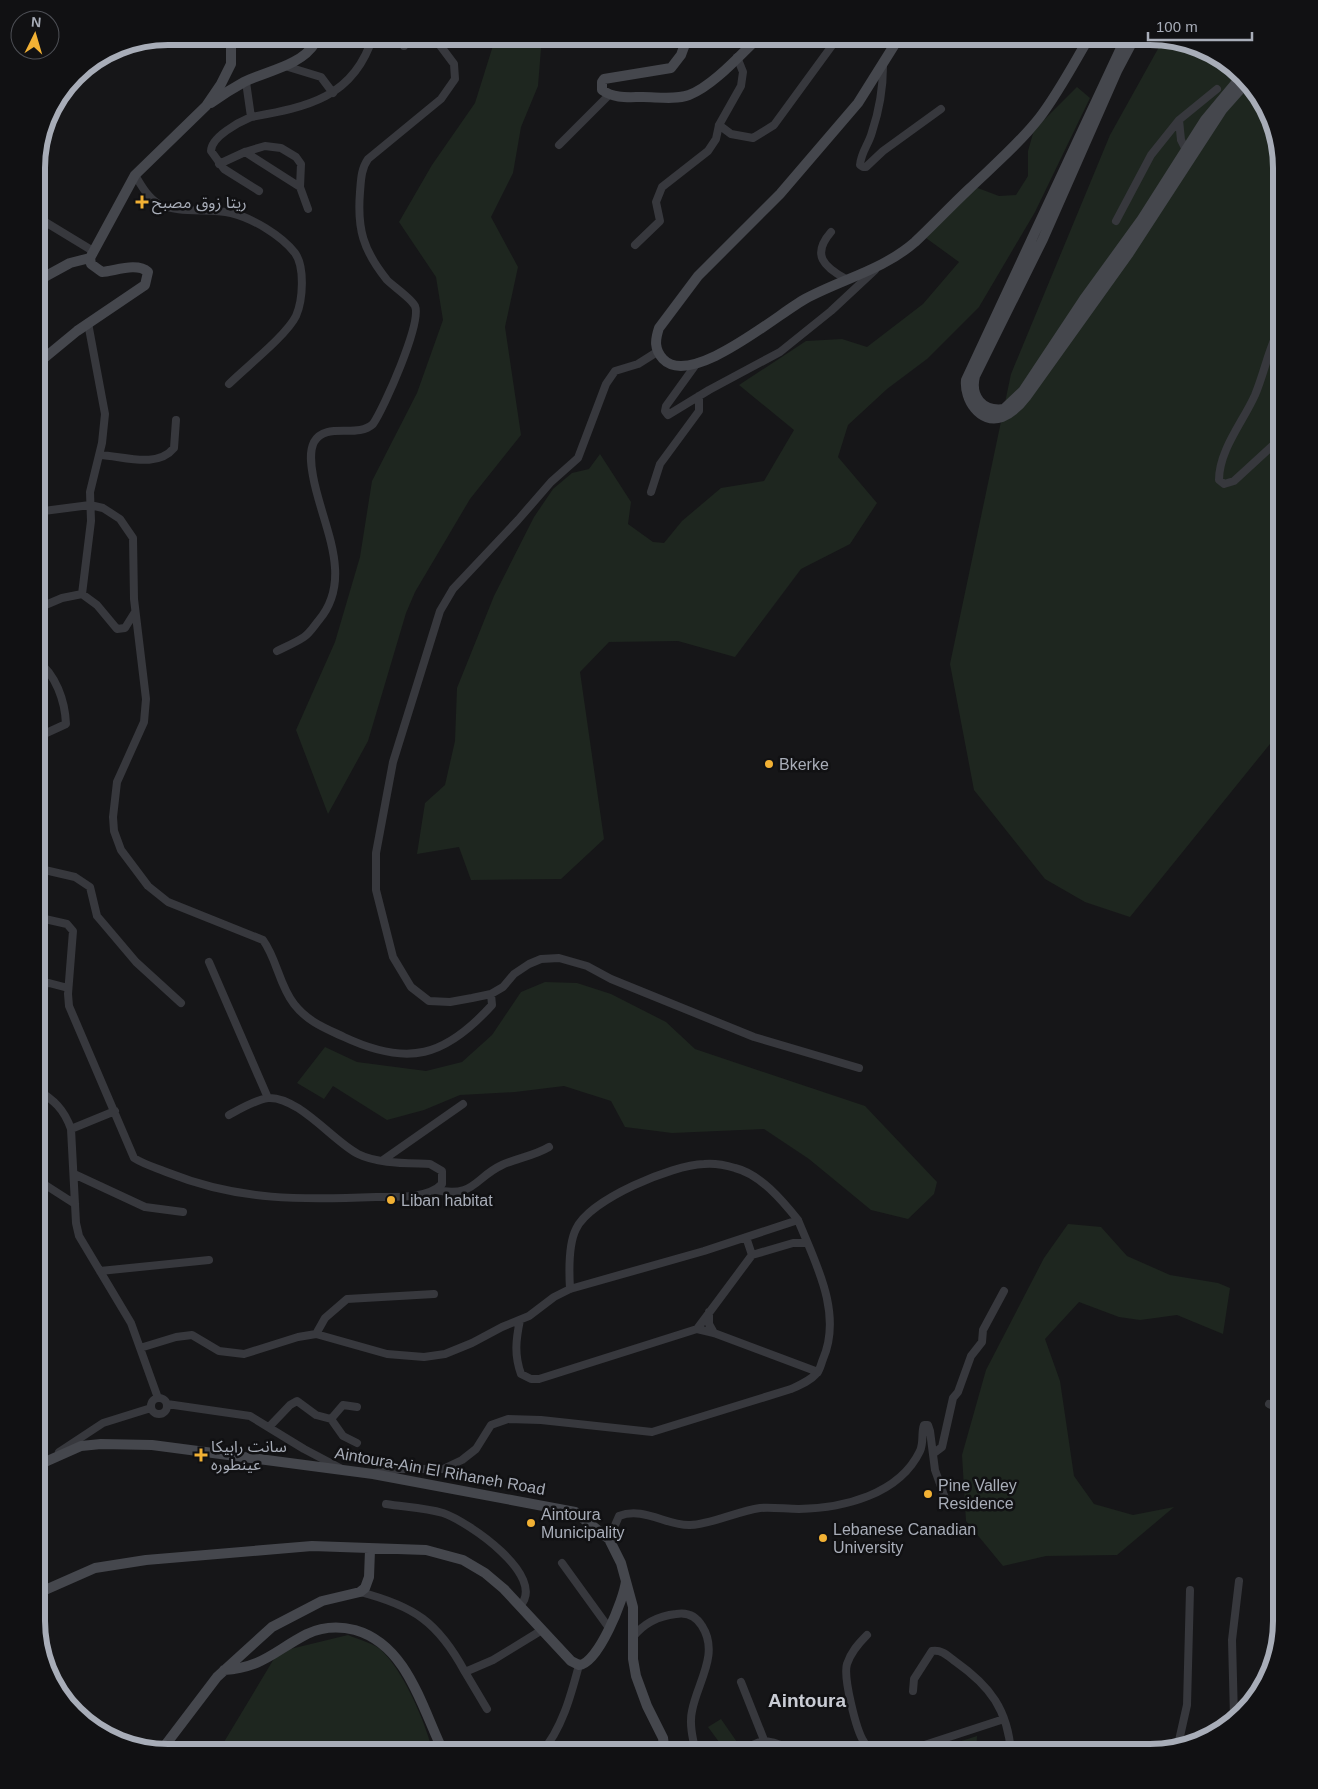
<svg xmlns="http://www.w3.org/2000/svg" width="1318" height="1789" viewBox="0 0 1318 1789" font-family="Arial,'Noto Sans Arabic',sans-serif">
  <rect width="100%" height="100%" fill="#161618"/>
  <path fill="#1e261f" d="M 496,36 L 542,36 L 538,86 L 521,127 L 513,173 L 491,217 L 518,267 L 505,327 L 521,435 L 470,499 L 415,592 L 406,613 L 368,741 L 328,814 L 296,730 L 335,642 L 360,557 L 372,481 L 417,393 L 443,320 L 436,277 L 399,222 L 432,165 L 475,103 Z
    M 1164,38 L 1216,54 L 1264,102 L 1282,168 L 1282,727 L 1278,734 L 1130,917 L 1085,902 L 1045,879 L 974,790 L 950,664 L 1011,374 L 1110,135 Z
    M 1077,87 L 1090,98 L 1035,212 L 979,307 L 927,359 L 887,389 L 848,425 L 838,457 L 877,503 L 850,544 L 801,569 L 735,657 L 678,641 L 609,642 L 580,672 L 604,839 L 561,879 L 471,880 L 459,847 L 417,854 L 425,803 L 445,785 L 455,741 L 457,688 L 494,596 L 534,517 L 553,489 L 572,473 L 589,469 L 600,454 L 631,502 L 628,524 L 653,542 L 664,543 L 682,521 L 721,488 L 764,481 L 794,430 L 739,385 L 806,341 L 842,339 L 867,347 L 923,304 L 959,262 L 926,238 L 975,187 L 999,196 L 1016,195 L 1028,176 L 1028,151 L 1034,130 Z
    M 545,982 L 577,983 L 611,994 L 666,1022 L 695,1049 L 865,1106 L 937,1182 L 934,1194 L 908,1219 L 871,1210 L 809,1159 L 764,1129 L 672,1133 L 625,1127 L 611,1101 L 564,1086 L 515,1092 L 460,1095 L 424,1110 L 387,1120 L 333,1086 L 324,1099 L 297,1083 L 325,1047 L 357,1062 L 426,1071 L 462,1062 L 492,1035 L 521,992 Z
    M 1068,1224 L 1101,1227 L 1127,1256 L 1170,1275 L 1218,1283 L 1230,1288 L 1223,1334 L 1177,1315 L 1140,1320 L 1119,1317 L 1079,1302 L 1045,1339 L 1060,1381 L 1074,1476 L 1094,1504 L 1133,1515 L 1174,1507 L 1117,1555 L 1046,1556 L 1003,1566 L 966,1521 L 962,1455 L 986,1370 L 1044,1258 Z
    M 348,1635 C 357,1639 372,1643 380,1649 C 403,1669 426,1723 433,1753 L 218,1752 L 278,1652 Z
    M 721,1719 L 737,1742 L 725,1750 L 708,1727 Z
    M 977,1736 L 976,1753 L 924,1753 Z"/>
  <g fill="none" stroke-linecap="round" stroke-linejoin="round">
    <path stroke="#37383d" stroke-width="8" d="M 404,46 L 404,36
      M 285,66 L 321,77 L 333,93
      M 883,66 C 883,89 879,111 872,132 C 869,144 861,152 860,165 L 863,167 L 866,167 L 883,151 L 941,109
      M 246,82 L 251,117 C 307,107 354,98 373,36
      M 251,117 C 239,122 211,137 211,151 L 224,169 L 259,191
      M 719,125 L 731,134 L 753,138 L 774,125 L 839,36
      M 559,145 L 609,95
      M 1186,150 L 1181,140 L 1179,120 L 1217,89
      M 245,152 L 300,187
      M 219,164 L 245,152 L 265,146 L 281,148 L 296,157 L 301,164 L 300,187 L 308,209
      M 135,175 C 141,185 148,198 159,204 C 179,214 208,208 231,213 C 252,218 281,235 295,253 C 305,267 303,300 296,316 C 286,336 246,367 229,384
      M 37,217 L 93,251
      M 1116,221 L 1151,155 L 1179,120
      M 831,232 C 811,255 824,267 846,279
      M 635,245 L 660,221 L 656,202 L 662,187 L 708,151 L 716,139 L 719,125 L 741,86 L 743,72 L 737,57
      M 657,352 L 638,364 L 615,371 L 606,384 L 578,458 L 551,482 L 518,520 L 453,589 L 440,611 L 393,762 L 376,853 L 376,890 L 393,957 L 411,987 L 429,1001 L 450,1002 L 472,998 L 491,994 L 503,987 L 514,974 L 529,964 L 541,959 L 559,958 L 587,966 L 611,979 L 754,1037 L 859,1068
      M 697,363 L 666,406 L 665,411 L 668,415 L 709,390 L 780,352 L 831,311 L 875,270
      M 1282,437 L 1234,481 L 1224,484 L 1219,480 C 1219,450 1243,422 1255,395 C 1265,371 1269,346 1282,323
      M 100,455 C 123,456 157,469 174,448 L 176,420
      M 651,492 L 660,464 L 699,411 L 699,396
      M 36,512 L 90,505 L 103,508 L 120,519 L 133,538 L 134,599 L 146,699 L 144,722 L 117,782 L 113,817 L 114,831 L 121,850 L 148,886 L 168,902 L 263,940 C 277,959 279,985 294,1004 C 308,1022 325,1028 344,1037 C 408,1067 445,1057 492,1005 L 491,994
      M 82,594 L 97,605 L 117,629 L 125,628 L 135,612
      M 36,609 L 62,598 L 82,594 L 91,521 L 90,492 L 102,443 L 105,414 L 88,323
      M 277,651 C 285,647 295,643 304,637 C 310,633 314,626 319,620 C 355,577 321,523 313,476 C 311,465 309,452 314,442 C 326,421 357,439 373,424 C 384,408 422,323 415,306 C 411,298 394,287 387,280 C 363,250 357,229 360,192 C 361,180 361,169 368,159 L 441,99 L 455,79 L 454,64 L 433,36
      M 36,741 L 42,735 L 66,724 C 65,701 56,674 36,660
      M 36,868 L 75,877 L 90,887 L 97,916 L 103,923 L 136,962 L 181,1003
      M 36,917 L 67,924 L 73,931 L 68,994 L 69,1006 L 134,1158 C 145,1165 157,1168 169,1173 C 239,1201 303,1200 376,1197 C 396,1197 428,1199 442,1184 L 442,1171 L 430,1164 C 408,1163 378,1164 358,1154 C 334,1142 298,1096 268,1098 C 255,1100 240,1109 229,1115
      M 209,962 L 268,1098
      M 36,985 L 49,983 L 68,988
      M 36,1089 C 54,1100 64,1109 71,1129
      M 115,1111 L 71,1129 L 76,1223 L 79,1236 L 131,1323 L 158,1398
      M 383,1160 L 463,1104
      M 74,1174 L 145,1207 L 183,1212
      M 36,1179 L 75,1204
      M 436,1190 C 475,1198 474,1178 502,1165 C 517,1158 534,1156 549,1147
      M 752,1255 L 793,1243 L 807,1243
      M 100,1271 L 209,1260
      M 570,1289 C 569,1272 568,1245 576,1229 C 590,1199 672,1165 704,1164 C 714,1163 725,1165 735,1168 C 760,1174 782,1200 798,1220
      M 709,1312 L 709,1324 L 714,1333
      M 520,1320 C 516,1339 514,1355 521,1374 L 531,1379 L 539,1379 L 697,1329 L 714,1333 L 818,1372
      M 697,1329 L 752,1255 L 746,1237
      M 316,1334 L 325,1318 L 347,1299 L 434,1294
      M 140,1348 L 176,1337 L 192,1335 L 219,1351 L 244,1354 L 298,1337 L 316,1334 L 387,1354 L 424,1357 L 445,1354 L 472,1343 L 502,1327 L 529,1316 L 554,1297 L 570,1289 L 704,1251 L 798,1220 C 815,1262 843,1313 823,1359 C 821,1364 820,1370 817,1373 C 810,1381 800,1385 791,1389 L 652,1432 L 541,1420 L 508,1419 L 491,1425 L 476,1449 L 462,1460 L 443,1469 L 399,1469 L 375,1473
      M151 1406a8 8 0 1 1 16 0a8 8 0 1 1-16 0Z
      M 167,1404 L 250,1416 L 304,1449 L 340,1468
      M 1269,1404 L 1282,1410
      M 331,1419 L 343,1405 L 357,1407
      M 269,1427 L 290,1405 L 297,1401 L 316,1415 L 331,1419 L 343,1436 L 357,1443
      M 59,1452 L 103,1423 L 151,1408
      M 934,1453 L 942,1447 L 953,1398 L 958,1392 L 971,1356 L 982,1342 L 983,1330 L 1004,1291
      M 386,1504 C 405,1507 425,1508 443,1513 C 467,1521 548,1576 520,1606
      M 609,1539 L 619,1516 C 643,1506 667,1526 690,1525 C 709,1525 738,1511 760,1508 C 773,1507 786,1509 799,1509 C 843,1508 899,1495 920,1451 C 924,1442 921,1433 924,1425 L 928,1425 L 930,1431 L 935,1470 L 945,1498
      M 562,1563 L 609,1628
      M 360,1592 C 414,1606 438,1622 465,1672 L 493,1660 L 542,1630
      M 867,1635 C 858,1644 851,1652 847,1664 C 843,1677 856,1730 864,1742 C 867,1747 871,1750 876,1753
      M 633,1637 C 644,1623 658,1616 676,1614 C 687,1612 696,1616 702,1626 C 720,1654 697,1683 692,1711 C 689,1724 693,1740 696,1753
      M 465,1672 L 487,1709
      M 741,1682 L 764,1740
      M 913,1691 L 914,1679 L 932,1651 C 942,1649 949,1657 956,1662 C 990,1686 1008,1710 1011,1753
      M 1234,1717 L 1232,1640 L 1239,1581
      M 1178,1745 L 1187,1705 L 1190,1590
      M 197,1752 L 201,1749 L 208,1749 L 209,1752
      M 541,1753 C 562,1729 571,1695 579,1665
      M 745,1753 C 758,1735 777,1740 793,1753
      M 856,1753 L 864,1742
      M 900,1753 L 1004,1719"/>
    <path stroke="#45474d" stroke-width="10" d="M 688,36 L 681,55 L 671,68 L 604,79 L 602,82 L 602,90 C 615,99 628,97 643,97 C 657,97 675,100 689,95 C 713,86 741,54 760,36
      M 900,36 L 858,103 L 780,194 L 698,276 L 659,328 C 655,340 654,349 663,359 C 691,389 779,313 805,299 C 842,279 883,270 915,242 C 933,225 950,207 969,189 C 993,166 1019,144 1040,117 C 1059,92 1074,63 1090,36
      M 1126,37 L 966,380 C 964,399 980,425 1002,417 C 1012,413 1020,405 1026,397 L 1129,253 L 1222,110 L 1246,83
      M 1135,37 L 1117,71 L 1043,239 L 975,376 C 970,396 982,412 1004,409 L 1023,391 L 1084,299 L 1142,219 L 1205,120 L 1240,78
      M 211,103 C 222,95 233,88 244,82 C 266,71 301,66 315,43 L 315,36
      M 37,281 L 70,263 L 90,258
      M 37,364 L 77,331 L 145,285 L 148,272 C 137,262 115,271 102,272 L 91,264 L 90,258 L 135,175 L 206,106 L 221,84 L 231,64 L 231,36
      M 36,1466 L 81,1446 L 101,1444 L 152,1445 L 373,1474 L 575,1512 L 609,1539 L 621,1563 L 633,1607 L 633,1659 L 636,1676 L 647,1706 L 663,1738 L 665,1753
      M 36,1594 L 95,1568 L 146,1560 L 312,1546 L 426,1550 L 463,1560 L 485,1573 L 504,1589 L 571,1661 L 579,1665 C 598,1664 624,1599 626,1581
      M 224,1670 C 264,1667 274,1651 307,1634 C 322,1627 339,1626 355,1630 C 408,1645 422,1709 444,1753
      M 160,1752 L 217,1677 L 272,1627 L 322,1601 L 360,1592 L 365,1588 L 369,1577 L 370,1550"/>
  </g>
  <g fill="#f2b134" stroke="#111113" stroke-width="2">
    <path d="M139.5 194.5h5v5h5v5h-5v5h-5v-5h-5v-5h5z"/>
    <circle cx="769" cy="764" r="5"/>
    <circle cx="391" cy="1200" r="5"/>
    <path d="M198.5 1447.5h5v5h5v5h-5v5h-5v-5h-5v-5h5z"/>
    <circle cx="928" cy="1494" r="5"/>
    <circle cx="531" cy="1523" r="5"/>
    <circle cx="823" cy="1538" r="5"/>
  </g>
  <g text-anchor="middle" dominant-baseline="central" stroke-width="5" stroke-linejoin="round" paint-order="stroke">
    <g font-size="16" fill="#a8adb8" stroke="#111113" text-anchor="start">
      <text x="152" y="202">ريتا زوق مصبح</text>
      <text x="779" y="764">Bkerke</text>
      <text x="401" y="1200">Liban habitat</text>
      <text x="211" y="1446">سانت رابيكا<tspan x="211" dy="18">عينطوره</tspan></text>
      <text x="938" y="1485">Pine Valley<tspan x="938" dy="18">Residence</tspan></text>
      <text x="541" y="1514">Aintoura<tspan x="541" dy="18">Municipality</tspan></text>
      <text x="833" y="1529">Lebanese Canadian<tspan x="833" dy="18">University</tspan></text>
    </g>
    <g font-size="16" fill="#a8adb8" stroke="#111113">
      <text transform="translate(440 1471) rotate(10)">Aintoura-Ain El Rihaneh Road</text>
    </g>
    <g font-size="19" font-weight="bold" fill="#c9ccd4" stroke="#111113">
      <text x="807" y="1700">Aintoura</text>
    </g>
  </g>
  <path d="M0 0H1318V1789H0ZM168 45H1150A123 123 0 0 1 1273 168V1621A123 123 0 0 1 1150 1744H168A123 123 0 0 1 45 1621V168A123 123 0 0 1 168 45Z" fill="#111113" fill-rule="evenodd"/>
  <path fill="none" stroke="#a8adb8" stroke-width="6" d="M168 45H1150A123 123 0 0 1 1273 168V1621A123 123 0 0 1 1150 1744H168A123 123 0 0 1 45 1621V168A123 123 0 0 1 168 45Z"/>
  <g transform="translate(35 35) rotate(5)"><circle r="24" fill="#111113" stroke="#4d4f55"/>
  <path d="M0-4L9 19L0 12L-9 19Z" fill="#f2b134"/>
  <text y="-8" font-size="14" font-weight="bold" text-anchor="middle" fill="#a8adb8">N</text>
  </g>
  <path d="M1148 32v8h104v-8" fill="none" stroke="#a8adb8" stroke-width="2.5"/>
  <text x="1156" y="32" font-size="15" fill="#a8adb8" stroke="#111113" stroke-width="4" paint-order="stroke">100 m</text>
</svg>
